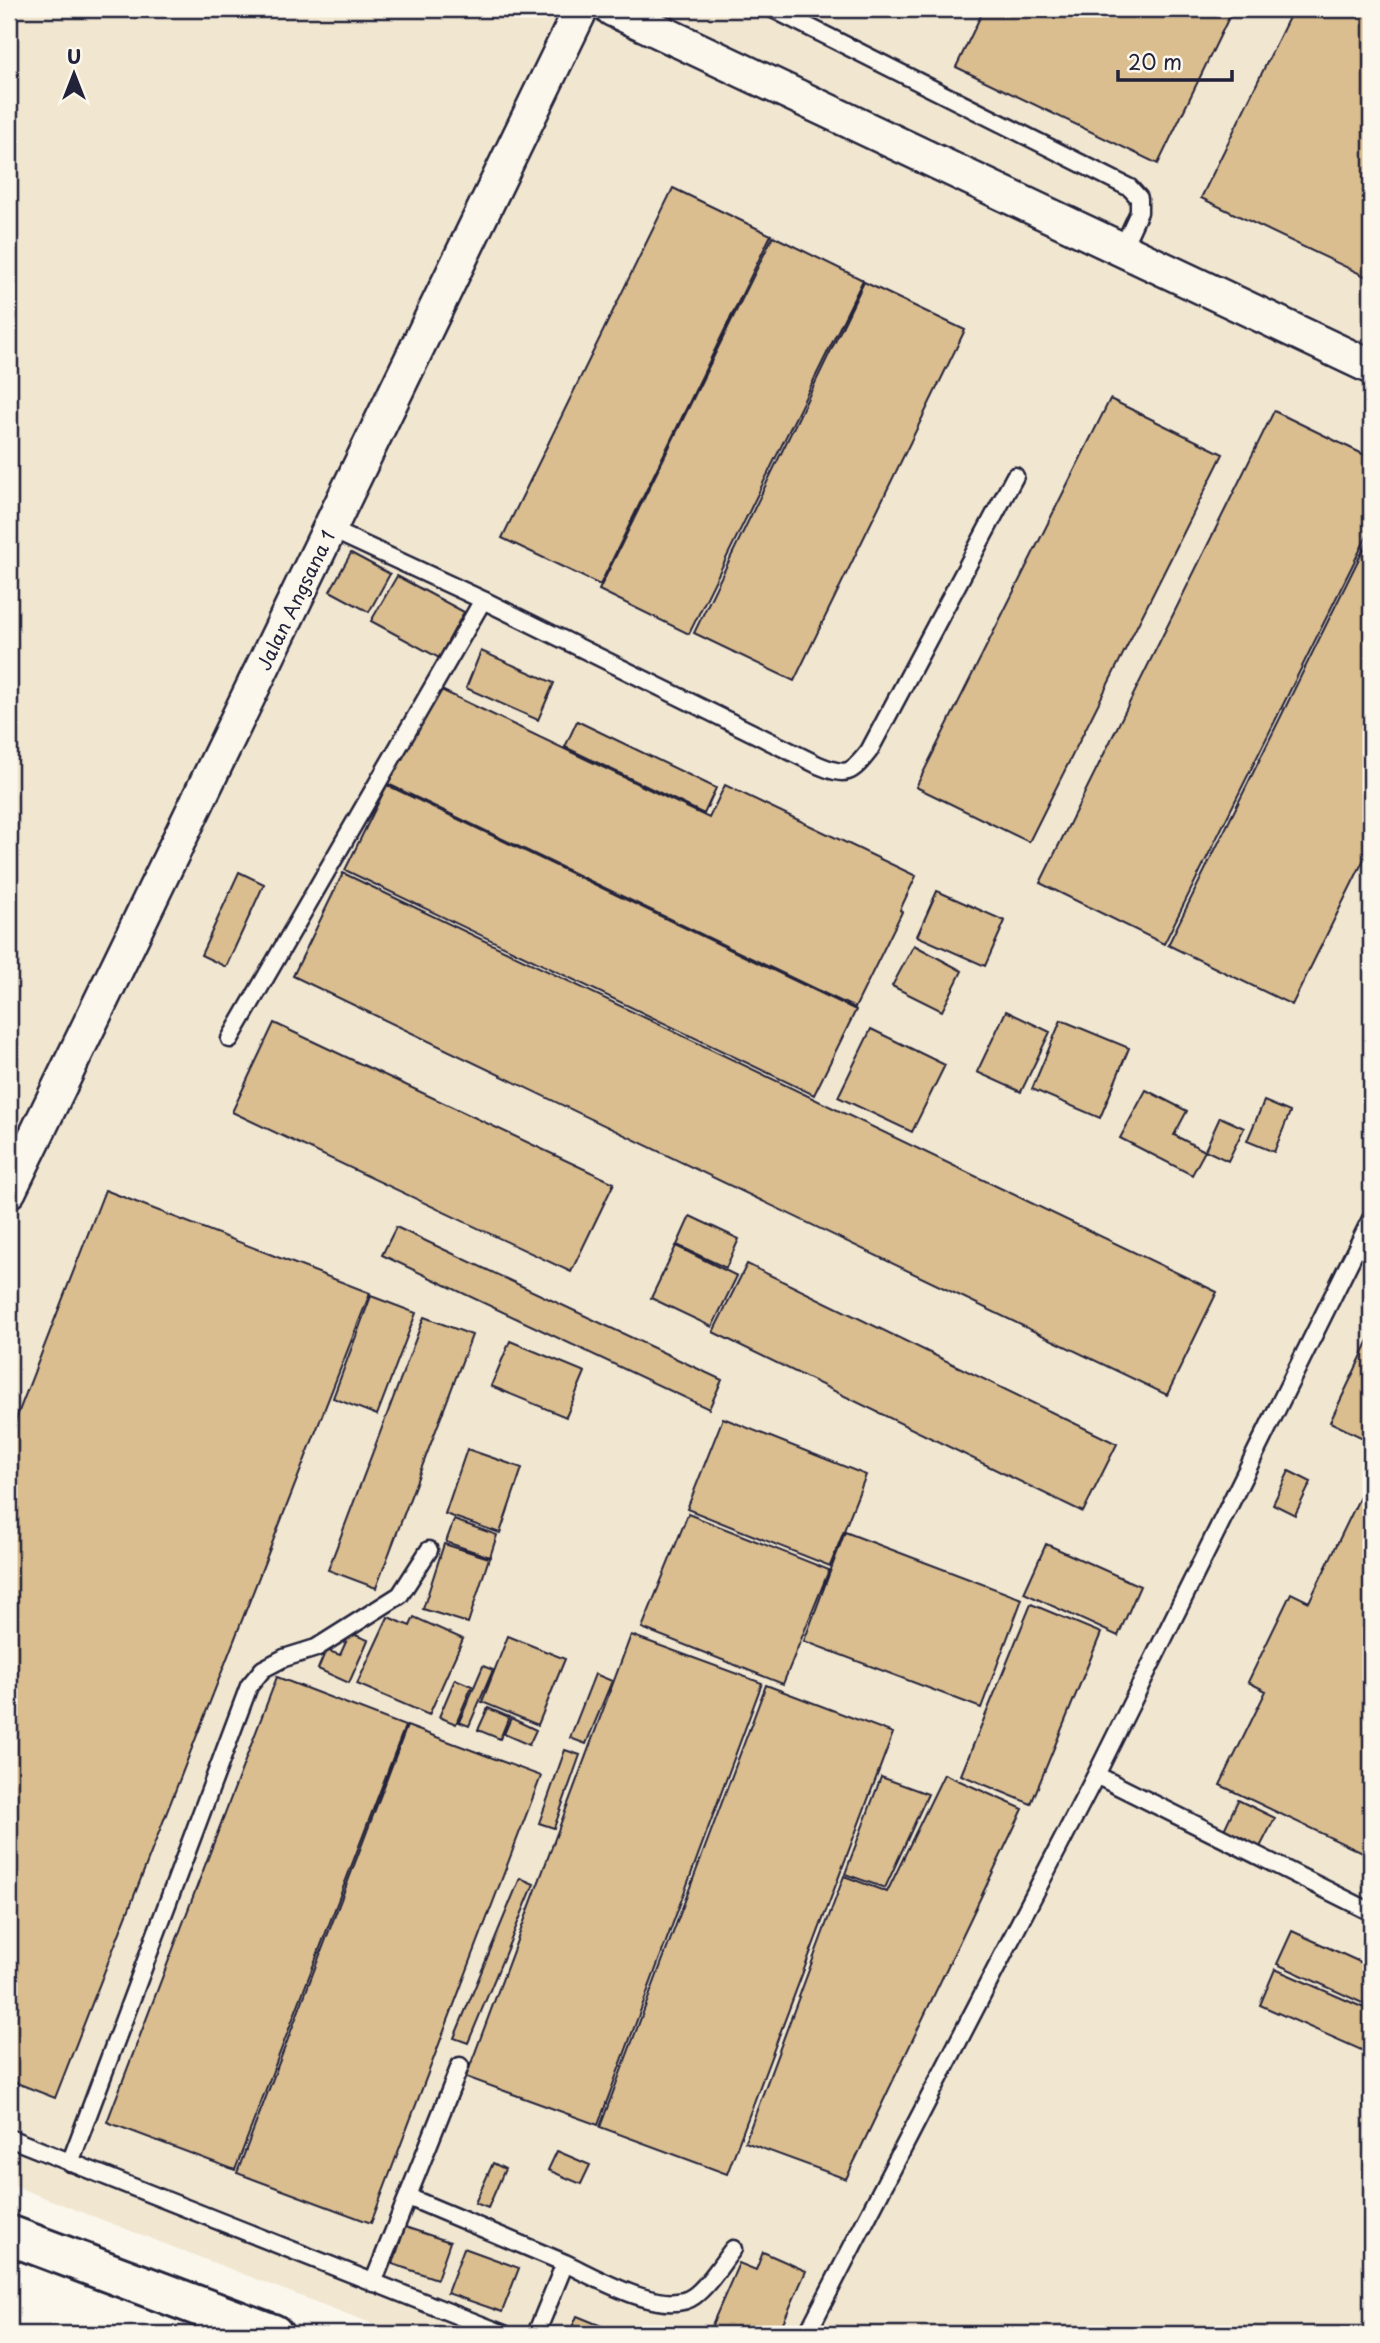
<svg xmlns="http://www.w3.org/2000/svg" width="1380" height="2343" viewBox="0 0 1380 2343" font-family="'Playpen Sans',sans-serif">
  <rect width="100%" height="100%" fill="#fbf7ec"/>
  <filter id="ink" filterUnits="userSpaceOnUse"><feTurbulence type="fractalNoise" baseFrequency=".0143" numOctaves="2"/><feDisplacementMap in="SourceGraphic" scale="14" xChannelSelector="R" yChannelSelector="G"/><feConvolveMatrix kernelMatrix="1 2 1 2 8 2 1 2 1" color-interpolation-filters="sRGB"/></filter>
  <g filter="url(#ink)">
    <path fill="#f1e6d0" d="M 9,9 L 1371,9 L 1371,2334 L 399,2334 L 9,2184 Z"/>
    <path fill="#dbbe8f" stroke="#22223b" stroke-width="2" d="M 984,9 L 1233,9 L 1158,164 L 956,67 Z
      M 1293,9 L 1371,9 L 1371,279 L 1201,198 Z
      M 673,188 L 771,235 L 600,585 L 502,538 Z
      M 773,236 L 863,280 L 689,634 L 599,590 Z
      M 864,282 L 965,330 L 794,681 L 694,633 Z
      M 1110,399 L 1223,454 L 1029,842 L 916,787 Z
      M 1274,411 L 1371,458 L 1371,528 L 1164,944 L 1040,883 Z
      M 1371,534 L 1371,845 L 1292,1005 L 1168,945 Z
      M 351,553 L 390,574 L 369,612 L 330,591 Z
      M 397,576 L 464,612 L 439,658 L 371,621 Z
      M 481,651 L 554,683 L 538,720 L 466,688 Z
      M 435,687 L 709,818 L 725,785 L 916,876 L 900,910 L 902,912 L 855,1008 L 388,784 Z
      M 577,721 L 716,788 L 704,814 L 565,747 Z
      M 387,785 L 856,1010 L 814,1095 L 345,870 Z
      M 239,872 L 264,884 L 226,967 L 201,955 Z
      M 343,873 L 1217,1292 L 1167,1395 L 293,976 Z
      M 937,891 L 1005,921 L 985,966 L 917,936 Z
      M 914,945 L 962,971 L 942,1011 L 892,986 Z
      M 1006,1011 L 1050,1032 L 1021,1092 L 977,1072 Z
      M 1061,1020 L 1129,1048 L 1100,1118 L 1032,1089 Z
      M 274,1023 L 614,1183 L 571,1272 L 232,1112 Z
      M 871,1029 L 945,1065 L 912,1132 L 838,1097 Z
      M 1146,1090 L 1187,1111 L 1174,1135 L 1205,1151 L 1192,1175 L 1120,1138 Z
      M 1264,1101 L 1290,1112 L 1274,1152 L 1247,1141 Z
      M 1220,1117 L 1244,1128 L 1228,1161 L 1205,1150 Z
      M 105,1190 L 370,1293 L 55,2098 L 9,2080 L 9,1437 Z
      M 690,1216 L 739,1239 L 726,1268 L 677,1245 Z
      M 396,1227 L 722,1380 L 709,1409 L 382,1255 Z
      M 676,1246 L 737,1276 L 712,1327 L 651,1298 Z
      M 747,1264 L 1117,1444 L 1083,1512 L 713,1332 Z
      M 371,1296 L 416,1313 L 377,1415 L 333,1398 Z
      M 424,1317 L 472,1335 L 376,1588 L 328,1570 Z
      M 1371,1336 L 1371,1442 L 1330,1422 Z
      M 510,1341 L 585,1372 L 566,1417 L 491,1386 Z
      M 723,1418 L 866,1475 L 830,1566 L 687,1509 Z
      M 467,1449 L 522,1468 L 500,1533 L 445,1514 Z
      M 1289,1471 L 1311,1482 L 1295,1515 L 1273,1504 Z
      M 1371,1474 L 1371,1857 L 1220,1785 L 1266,1691 L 1248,1682 L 1291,1593 L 1309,1602 Z
      M 688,1514 L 829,1570 L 783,1684 L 642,1628 Z
      M 454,1520 L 497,1535 L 490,1557 L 446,1542 Z
      M 845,1532 L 1022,1599 L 981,1708 L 804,1641 Z
      M 444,1544 L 489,1558 L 468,1623 L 423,1609 Z
      M 1046,1544 L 1140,1586 L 1118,1636 L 1024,1593 Z
      M 1031,1604 L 1101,1633 L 1031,1804 L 961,1775 Z
      M 388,1617 L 410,1626 L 414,1617 L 463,1639 L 429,1715 L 357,1684 Z
      M 350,1633 L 368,1640 L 349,1683 L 318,1669 L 326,1650 L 340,1655 Z
      M 631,1635 L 762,1683 L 598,2125 L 466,2077 Z
      M 508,1636 L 565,1659 L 538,1725 L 482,1702 Z
      M 483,1666 L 493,1670 L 469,1726 L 459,1722 Z
      M 595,1674 L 612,1681 L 586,1744 L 570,1738 Z
      M 277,1677 L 405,1726 L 235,2170 L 107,2122 Z
      M 455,1679 L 472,1686 L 456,1724 L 439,1717 Z
      M 766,1685 L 893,1733 L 727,2174 L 600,2127 Z
      M 488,1708 L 509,1717 L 500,1739 L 478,1730 Z
      M 511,1718 L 536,1730 L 529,1745 L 504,1734 Z
      M 407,1726 L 541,1776 L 371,2223 L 237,2173 Z
      M 565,1750 L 580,1755 L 554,1828 L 539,1823 Z
      M 944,1774 L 1023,1809 L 846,2179 L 745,2142 L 844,1876 L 887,1892 Z
      M 881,1777 L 928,1794 L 885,1888 L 845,1874 Z
      M 1238,1800 L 1275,1818 L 1258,1851 L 1222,1834 Z
      M 520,1878 L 534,1884 L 468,2043 L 454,2038 Z
      M 1292,1931 L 1371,1967 L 1371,2007 L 1277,1964 Z
      M 1275,1969 L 1371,2011 L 1371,2045 L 1368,2053 L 1260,2005 Z
      M 557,2151 L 590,2165 L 581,2184 L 548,2170 Z
      M 493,2163 L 505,2169 L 488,2208 L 475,2203 Z
      M 405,2227 L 450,2242 L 437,2279 L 393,2264 Z
      M 464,2248 L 519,2268 L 502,2312 L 447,2293 Z
      M 763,2252 L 806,2271 L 778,2334 L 708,2334 L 739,2263 L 756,2270 Z
      M 577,2316 L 621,2334 L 575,2334 L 570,2332 Z"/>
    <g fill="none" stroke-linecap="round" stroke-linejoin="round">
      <g stroke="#22223b" stroke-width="21">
        <path id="service" d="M 773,9 L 1130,188 L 1139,198 L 1139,212 L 1122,249
          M 330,529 L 483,600 L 818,765 C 847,777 851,774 869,751 L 1015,476
          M 230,1039 L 483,600
          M 1096,1775 L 1371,1912
          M 9,2138 L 504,2334
          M 70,2163 L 249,1686 L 263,1669 L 284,1658 L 316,1648 L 400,1595 L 429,1550
          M 408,2197 L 565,2263
          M 373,2283 L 460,2066
          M 536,2334 L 565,2263 C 595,2277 664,2318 694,2296 C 709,2285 721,2264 733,2249
          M 807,2334 L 1096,1775 L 1371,1219"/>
      </g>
      <g stroke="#22223b" stroke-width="38">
        <path id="minor" d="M 612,9 L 1371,367
          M 9,1191 L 581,9"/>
      </g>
      <g stroke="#22223b" stroke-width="44">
        <path id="tertiary" d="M 9,2235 L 273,2334"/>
      </g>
      <use href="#service" stroke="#fbf7ec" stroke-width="16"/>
      <use href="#minor" stroke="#fbf7ec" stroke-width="33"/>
      <use href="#tertiary" stroke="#fbf7ec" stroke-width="38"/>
    </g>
  </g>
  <g text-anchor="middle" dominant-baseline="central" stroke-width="5" stroke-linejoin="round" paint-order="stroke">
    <g font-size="19" fill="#22223b" stroke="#fbf7ec">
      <text transform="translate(295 600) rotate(-64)">Jalan Angsana 1</text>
    </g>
  </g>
  <rect width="1380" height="2343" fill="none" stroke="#fbf7ec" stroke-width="35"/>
  <rect x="18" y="18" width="1345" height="2308" fill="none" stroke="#22223b" stroke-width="2.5" filter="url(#ink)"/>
  <g transform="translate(74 74)" stroke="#fbf7ec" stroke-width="5" paint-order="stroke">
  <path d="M0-5L12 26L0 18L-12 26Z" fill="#22223b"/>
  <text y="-10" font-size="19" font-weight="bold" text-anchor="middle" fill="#22223b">U</text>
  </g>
  <path d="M1118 70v10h114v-10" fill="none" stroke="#22223b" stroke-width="3.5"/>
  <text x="1128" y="70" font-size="21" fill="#22223b" stroke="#fbf7ec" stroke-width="5" paint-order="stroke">20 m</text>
</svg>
